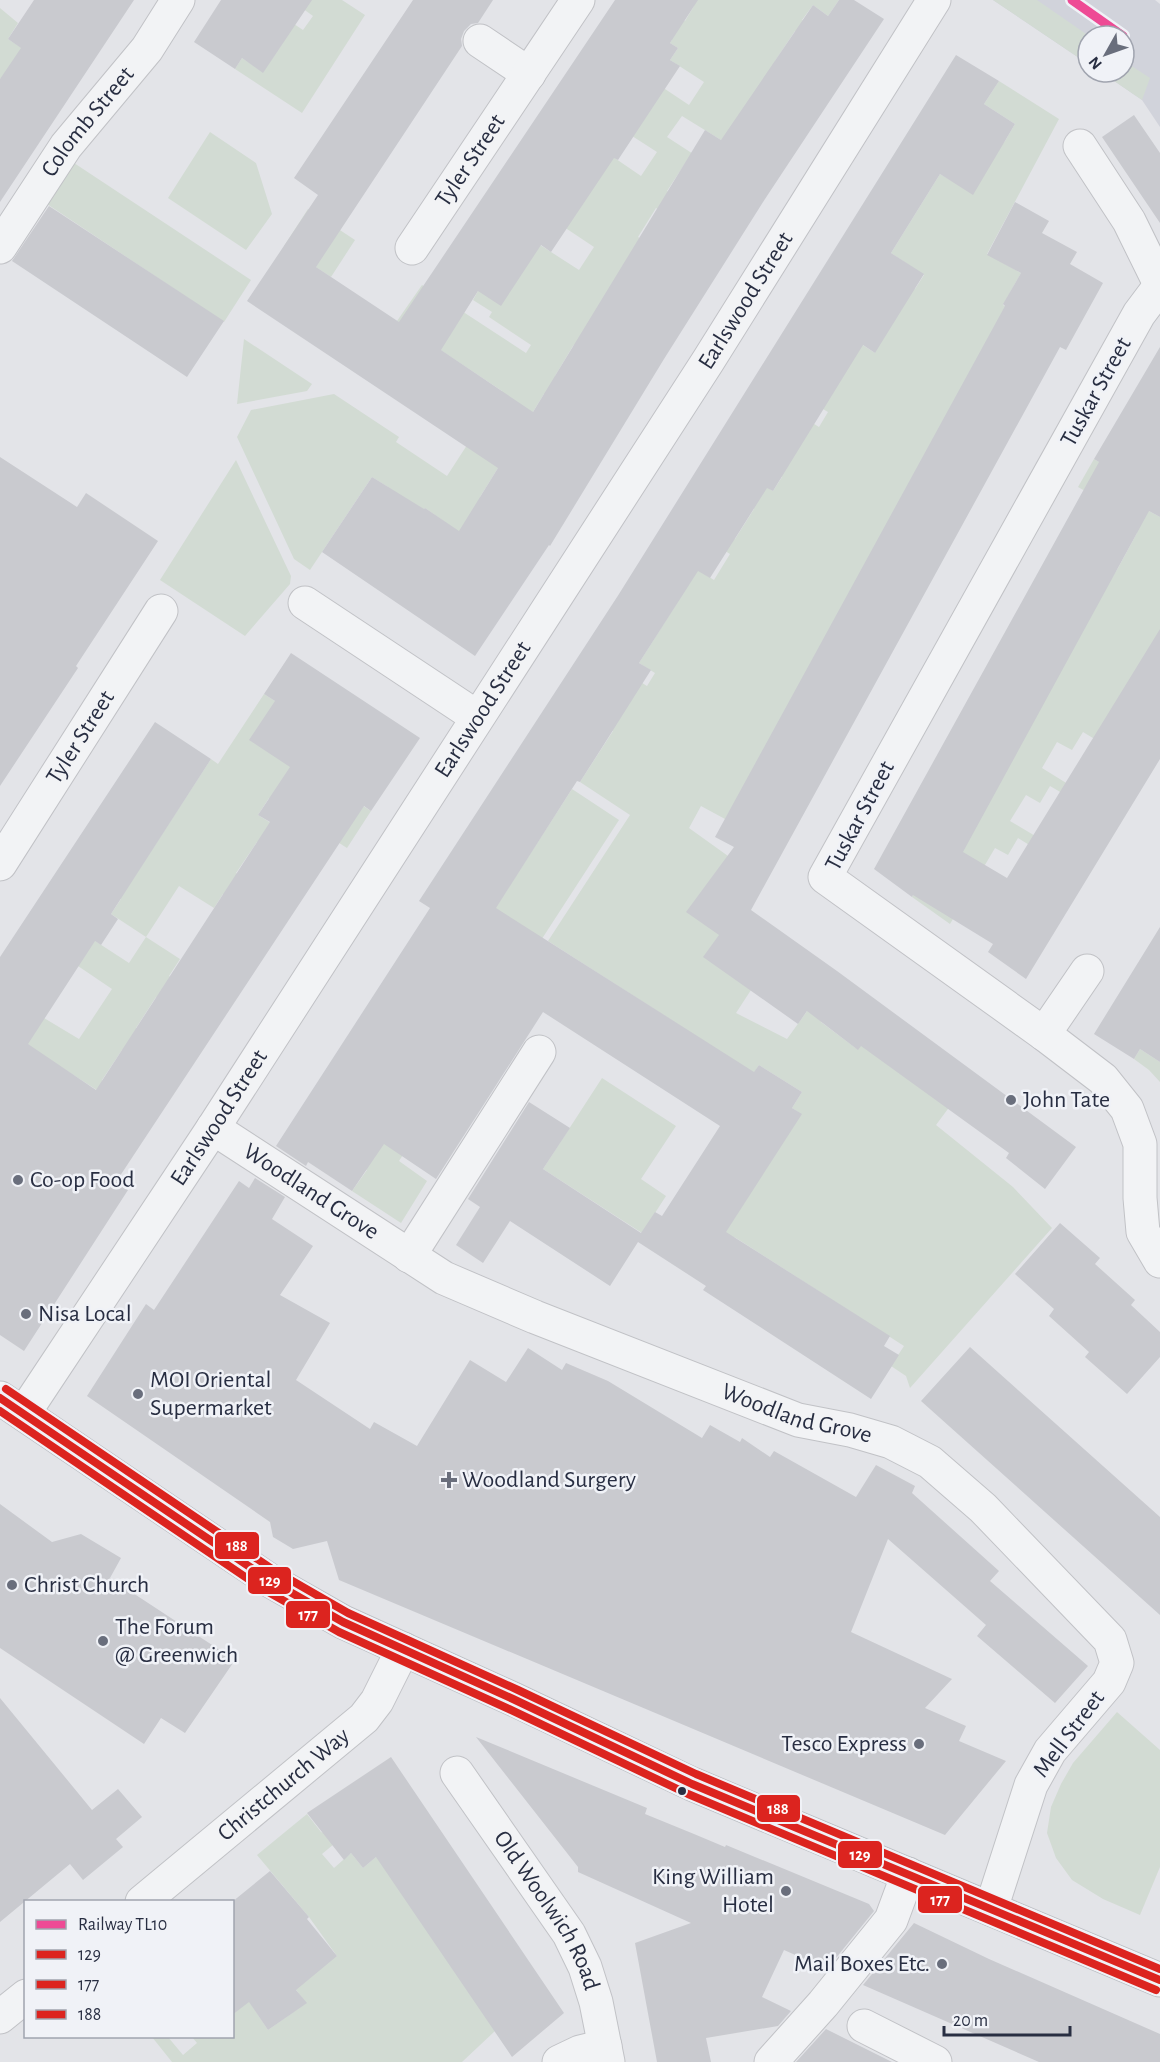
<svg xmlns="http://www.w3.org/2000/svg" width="1160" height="2062" viewBox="0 0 1160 2062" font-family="'Alegreya Sans',sans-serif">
  <rect width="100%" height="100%" fill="#e3e4e8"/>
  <path fill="#d1d3db" d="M 993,0 L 1155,0 L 1160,4 L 1160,127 L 1142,100 L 1101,72 L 1124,72 L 1124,36 L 1088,36 L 1088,64 Z"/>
  <path fill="#d2dbd3" d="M 307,0 L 342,0 L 365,15 L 302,113 L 235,69 L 242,58 L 263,72 L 282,44 L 273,10 L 303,30 L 313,16 L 302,8 Z
    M 684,0 L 839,0 L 828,16 L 813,5 L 802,20 L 818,31 L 795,31 L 775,61 L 790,72 L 721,140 L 682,116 L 667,137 L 724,174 L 686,162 L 667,191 L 699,212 L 689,229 L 656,208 L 638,237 L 671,258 L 573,346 L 555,376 L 585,394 L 574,413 L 544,394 L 480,497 L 526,579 L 425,508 L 421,514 L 379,499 L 388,487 L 372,477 L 310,570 L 294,559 L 237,437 L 251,410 L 334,394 L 399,437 L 396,442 L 447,476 L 502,391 L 397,321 L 422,285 L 526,353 L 531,345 L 489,317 L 492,312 L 473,300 L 478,291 L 537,243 L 579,270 L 594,247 L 552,219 L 600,148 L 641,176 L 657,152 L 615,125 L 629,65 L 689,105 L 704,82 L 670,60 L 678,48 L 670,43 L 672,40 L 667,9 L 685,21 L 694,6 Z
    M 993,0 L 1037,0 L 1089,36 L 1088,64 Z
    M 0,8 L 18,23 L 8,39 L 37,58 L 0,79 Z
    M 1124,61 L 1150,78 L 1142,100 L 1101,72 L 1124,72 Z
    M 999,81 L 1059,119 L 987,254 L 1021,273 L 1003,305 L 1037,324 L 725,819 L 701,806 L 689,828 L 728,856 L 725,891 L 751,990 L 736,1013 L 787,1039 L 818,996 L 832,1006 L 821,1022 L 857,1049 L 869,1034 L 956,1098 L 936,1125 L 1013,1187 L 1052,1228 L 910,1388 L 906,1376 L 891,1366 L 904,1346 L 736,1238 L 724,1234 L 801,1114 L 792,1108 L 802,1092 L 759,1065 L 754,1073 L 548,941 L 630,815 L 580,782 L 613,731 L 600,723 L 631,676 L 647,686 L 655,673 L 639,663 L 677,603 L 693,567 L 714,580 L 730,554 L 709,541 L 717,529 L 735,539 L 754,509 L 750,477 L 773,491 L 782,477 L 776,473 L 811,422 L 819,427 L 828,412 L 801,396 L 841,331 L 875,353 L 881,268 L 915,289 L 924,275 L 891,253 L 940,174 L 957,184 L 1005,141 L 1015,124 L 984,104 Z
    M 210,132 L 256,163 L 272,214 L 246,250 L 168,198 Z
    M 71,161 L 251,280 L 224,322 L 44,202 Z
    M 308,209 L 355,240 L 331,277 L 284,246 Z
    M 244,339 L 312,384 L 307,391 L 237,404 Z
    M 1094,459 L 1157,496 L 1149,511 L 1160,517 L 1160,636 L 1111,749 L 1083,732 L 1072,750 L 1057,742 L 1042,768 L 1084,794 L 1079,803 L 1050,786 L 1040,803 L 1026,795 L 1010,821 L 1052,846 L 1047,856 L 1018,838 L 1008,855 L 995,848 L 950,924 L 912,897 L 1118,568 L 1137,533 L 1124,513 L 1078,487 Z
    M 236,460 L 291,576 L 290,584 L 245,636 L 160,580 Z
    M 264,694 L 275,701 L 346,795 L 371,811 L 347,848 L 269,798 L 258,815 L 287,833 L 274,853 L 257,842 L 236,873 L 253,885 L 240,905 L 223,894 L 214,908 L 179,886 L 146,937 L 180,959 L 169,976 L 187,988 L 156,997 L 136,1028 L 154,1040 L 122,1050 L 102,1080 L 114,1101 L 61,1067 L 44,1092 L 17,1022 L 44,1018 L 79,1039 L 112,989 L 78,966 L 89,937 L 129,963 L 146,937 L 111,914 L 121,899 L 103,888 L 127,888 L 211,759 L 218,764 Z
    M 572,789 L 619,820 L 523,968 L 476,938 Z
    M 498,1007 L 399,1161 L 427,1181 L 401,1223 L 352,1191 L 367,1170 L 348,1158 Z
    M 1140,1049 L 1160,1062 L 1160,1082 L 1149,1070 L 1134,1059 Z
    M 602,1078 L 676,1126 L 641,1179 L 666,1196 L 642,1233 L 543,1169 Z
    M 1117,1712 L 1160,1750 L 1160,1867 L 1140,1915 L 1103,1899 L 1072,1880 L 1056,1858 L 1047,1833 L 1051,1807 L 1061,1784 L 1073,1763 Z
    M 307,1814 L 321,1832 L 340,1839 L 322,1854 L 334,1868 L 351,1853 L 363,1868 L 383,1851 L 495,2031 L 462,2062 L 172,2062 L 152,2037 L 168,2037 L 183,2055 L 197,2043 L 192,2037 L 232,2036 L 233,1977 L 268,2030 L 306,2003 L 285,1975 L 337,1956 L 309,1917 L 257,1855 Z"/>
  <path fill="#c9cacf" d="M 34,0 L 134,0 L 0,202 L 0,79 L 21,48 L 8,39 Z
    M 221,0 L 312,0 L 263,73 L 242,58 L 235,69 L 194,42 Z
    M 413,0 L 493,0 L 478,23 L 471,24 L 464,31 L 461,39 L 462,46 L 316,267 L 399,322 L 615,0 L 698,0 L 670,43 L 678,48 L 670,60 L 680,66 L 618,160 L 614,158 L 551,252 L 541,245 L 501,306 L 478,291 L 441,350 L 533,412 L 705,130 L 721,140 L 813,5 L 828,16 L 839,0 L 854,0 L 884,19 L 765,199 L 664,359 L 550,546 L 549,545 L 475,656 L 322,552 L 372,477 L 424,509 L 425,508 L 459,531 L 498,468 L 247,301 L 318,195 L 294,178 Z
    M 956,55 L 999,81 L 984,104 L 1015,124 L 973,195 L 940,174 L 891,253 L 924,274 L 875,353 L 863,345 L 773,491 L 767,488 L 710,578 L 698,571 L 639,663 L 651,670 L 603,746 L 580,782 L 577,781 L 496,908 L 754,1072 L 759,1065 L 802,1092 L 792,1108 L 802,1114 L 726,1232 L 890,1336 L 884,1346 L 899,1355 L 871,1399 L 703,1290 L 706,1286 L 638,1242 L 610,1286 L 510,1221 L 483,1263 L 456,1245 L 480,1207 L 468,1199 L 529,1102 L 570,1128 L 543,1169 L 641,1233 L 655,1212 L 662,1216 L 720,1126 L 543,1012 L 436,1179 L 384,1144 L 352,1191 L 308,1162 L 306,1166 L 276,1146 L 430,908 L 419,901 L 619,594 Z
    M 1134,115 L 1160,153 L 1160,223 L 1102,137 Z
    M 1015,202 L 1049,221 L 1042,233 L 1077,252 L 1070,264 L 1103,283 L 1066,350 L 1060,347 L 751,910 L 837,971 L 1076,1147 L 1045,1189 L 1006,1158 L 1009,1153 L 861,1046 L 858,1050 L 807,1011 L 798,1024 L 703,957 L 719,935 L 686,912 L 734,847 L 715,837 L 1005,306 L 1003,304 L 1021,273 L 987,255 Z
    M 49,206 L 224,321 L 187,377 L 12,261 Z
    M 1160,347 L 1160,517 L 1149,511 L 963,852 L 1007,878 L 1160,629 L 1160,759 L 1026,979 L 988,952 L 993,944 L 913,895 L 912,897 L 874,869 L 1099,462 L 1094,459 Z
    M 0,457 L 77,507 L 86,493 L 158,541 L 76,666 L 78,668 L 0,786 Z
    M 291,653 L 420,738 L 371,811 L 364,806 L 116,1182 L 128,1190 L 24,1351 L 0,1335 L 0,957 L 155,722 L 211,759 L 111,914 L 118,919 L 101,945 L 95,941 L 28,1044 L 96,1090 L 270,822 L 258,815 L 290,767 L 249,740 L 275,701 L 264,694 Z
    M 1160,927 L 1160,1062 L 1140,1049 L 1134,1059 L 1094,1034 Z
    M 255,1178 L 285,1197 L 272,1219 L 313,1246 L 280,1295 L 330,1323 L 296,1380 L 370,1429 L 374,1422 L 417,1446 L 470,1360 L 506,1382 L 528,1348 L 562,1370 L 566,1363 L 608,1381 L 702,1438 L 710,1425 L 740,1442 L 742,1438 L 770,1457 L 774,1451 L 856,1497 L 876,1465 L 915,1486 L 912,1493 L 999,1571 L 990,1581 L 1088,1666 L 1055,1703 L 977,1636 L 986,1625 L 888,1539 L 851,1632 L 952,1679 L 925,1708 L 966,1726 L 959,1741 L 1006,1761 L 945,1835 L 339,1580 L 327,1541 L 293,1549 L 273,1537 L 270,1522 L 87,1396 L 146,1304 L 154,1310 L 239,1181 L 249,1188 Z
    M 1060,1223 L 1100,1258 L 1095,1264 L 1135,1300 L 1131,1305 L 1160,1332 L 1160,1357 L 1127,1394 L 1085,1357 L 1089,1352 L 1049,1316 L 1054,1309 L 1015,1274 Z
    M 970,1347 L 1160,1517 L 1160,1615 L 921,1401 Z
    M 0,1504 L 52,1542 L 81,1534 L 121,1558 L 110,1578 L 235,1660 L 185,1733 L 161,1718 L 144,1744 L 0,1648 Z
    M 0,1698 L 92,1810 L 118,1789 L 142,1817 L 116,1839 L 123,1847 L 83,1880 L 70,1864 L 0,1922 Z
    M 476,1737 L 647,1808 L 645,1814 L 694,1834 L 725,1847 L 726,1845 L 869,1904 L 874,1911 L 827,1969 L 784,1950 L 762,1997 L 791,2011 L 778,2026 L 706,2038 L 711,2062 L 657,2062 L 635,1943 L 691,1923 L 578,1872 L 578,1867 Z
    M 391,1757 L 564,2013 L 512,2057 L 376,1857 L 363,1868 L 351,1853 L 344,1860 L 307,1813 Z
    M 270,1871 L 309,1917 L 307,1919 L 337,1956 L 296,1990 L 307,2003 L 268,2030 L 249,2002 L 232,2015 L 232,1902 Z
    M 914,1923 L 989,1959 L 1160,2034 L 1160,2062 L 1039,2062 L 863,1985 Z
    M 826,2029 L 892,2062 L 796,2062 Z"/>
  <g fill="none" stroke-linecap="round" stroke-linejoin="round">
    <g stroke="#c1c2c6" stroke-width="35">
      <g id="minor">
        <path d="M 480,41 L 529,74"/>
        <path d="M 1080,146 L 1129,221 L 1160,284"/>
        <path id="s1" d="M 0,247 L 66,146 L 147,49 L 178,0"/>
        <path id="s2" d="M 412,248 L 578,0"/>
        <path d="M 1160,286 L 1139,314 L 825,877 L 1044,1034 L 1103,1079 L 1127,1109 L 1140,1144 L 1140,1198 L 1143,1232 L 1160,1261"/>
        <path d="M 305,603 L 477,717"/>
        <path id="s3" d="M 0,864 L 161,611"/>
        <path d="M 1044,1034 L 1087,971"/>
        <path id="s4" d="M 213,1128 L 444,1278 L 535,1317 L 798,1420 L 850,1430 L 891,1442 L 930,1462 L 983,1508 L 1110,1640 L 1117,1663 L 1109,1682 L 1050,1751 L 1031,1785 L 991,1909"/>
        <path d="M 409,1256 L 539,1052"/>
        <path id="s5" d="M 24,1413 L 213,1128 L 708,361 L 934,0"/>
        <path id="s6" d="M 457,1773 L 569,1934 L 585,1967 L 596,2002 L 608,2062"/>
        <path id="s7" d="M 142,1902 L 364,1718 L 377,1701 L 403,1649"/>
        <path d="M 0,2017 L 26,1996"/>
        <path d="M 864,2026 L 935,2062"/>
        <path d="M 559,2062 L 580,2052 L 605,2046"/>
        <path d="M 771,2062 L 823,2004 L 891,1920 L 908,1874"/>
      </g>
    </g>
    <g stroke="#bec1c6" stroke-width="35">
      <path id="primary" d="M 0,1398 L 269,1580 L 343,1622 L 513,1699 L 692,1784 L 1160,1980"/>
    </g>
    <use href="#minor" stroke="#f2f3f5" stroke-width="33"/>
    <use href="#primary" stroke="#f6f6f7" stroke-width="33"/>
    <g stroke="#f0f2f7" stroke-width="12">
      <path id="bus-1" d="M 0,1398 L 269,1580 L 343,1622 L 513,1699 L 692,1784 L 1160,1980"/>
    </g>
    <g stroke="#f0f2f7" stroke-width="12">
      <path id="bus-2" d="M 0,1411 L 263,1589 L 339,1632 L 509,1709 L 688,1794 L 1156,1990"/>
    </g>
    <g stroke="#f0f2f7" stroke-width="12">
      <path id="bus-3" d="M 6,1389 L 275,1571 L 348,1613 L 518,1690 L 696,1774 L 1160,1969"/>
    </g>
    <use href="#bus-1" stroke="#dc241f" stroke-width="8"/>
    <use href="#bus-2" stroke="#dc241f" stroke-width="8"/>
    <use href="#bus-3" stroke="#dc241f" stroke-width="8"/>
    <g stroke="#f0f2f7" stroke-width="14">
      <path id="rail-1" d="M 1072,0 L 1123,36"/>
    </g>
    <use href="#rail-1" stroke="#ee4b95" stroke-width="9"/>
  </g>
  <g fill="#696e7c" stroke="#f0f2f7" stroke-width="2">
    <circle cx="1011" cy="1100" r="6"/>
    <circle cx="18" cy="1180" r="6"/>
    <circle cx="26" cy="1314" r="6"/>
    <circle cx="138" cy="1394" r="6"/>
    <path d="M446 1471h6v6h6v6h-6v6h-6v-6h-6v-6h6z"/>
    <circle cx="12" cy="1585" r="6"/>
    <circle cx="103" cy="1641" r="6"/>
    <circle cx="919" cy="1744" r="6"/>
    <circle cx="786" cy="1891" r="6"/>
    <circle cx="942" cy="1964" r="6"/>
  </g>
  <circle fill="#282e42" stroke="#f0f2f7" stroke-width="2" cx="682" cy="1791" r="5"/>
  <g text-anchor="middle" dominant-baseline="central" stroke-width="5" stroke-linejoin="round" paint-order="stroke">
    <g font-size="24" fill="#282e42" stroke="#f0f2f7">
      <text stroke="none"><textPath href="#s1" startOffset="153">Colomb Street</textPath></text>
      <text stroke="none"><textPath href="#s2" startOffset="105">Tyler Street</textPath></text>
      <text stroke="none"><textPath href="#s5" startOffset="1326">Earlswood Street</textPath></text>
      <text transform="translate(1096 392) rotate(-61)">Tuskar Street</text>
      <text stroke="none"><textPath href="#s5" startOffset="840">Earlswood Street</textPath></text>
      <text stroke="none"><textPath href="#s3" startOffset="150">Tyler Street</textPath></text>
      <text transform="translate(860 816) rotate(-62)">Tuskar Street</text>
      <text stroke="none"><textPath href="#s5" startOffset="354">Earlswood Street</textPath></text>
      <text stroke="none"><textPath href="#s4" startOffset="117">Woodland Grove</textPath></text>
      <text stroke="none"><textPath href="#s4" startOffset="654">Woodland Grove</textPath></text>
      <text transform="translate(1069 1734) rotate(-53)">Mell Street</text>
      <text stroke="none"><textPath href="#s7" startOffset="184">Christchurch Way</textPath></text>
      <text stroke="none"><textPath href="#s6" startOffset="165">Old Woolwich Road</textPath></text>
    </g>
    <g font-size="24" fill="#282e42" stroke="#f0f2f7" text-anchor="start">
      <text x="1023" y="1100">John Tate</text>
      <text x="30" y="1180">Co-op Food</text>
      <text x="38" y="1314">Nisa Local</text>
      <text x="150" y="1380">MOI Oriental<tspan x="150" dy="28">Supermarket</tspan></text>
      <text x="462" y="1480">Woodland Surgery</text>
      <text x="24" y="1585">Christ Church</text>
      <text x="115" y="1627">The Forum<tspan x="115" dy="28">@ Greenwich</tspan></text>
      <text x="907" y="1744" text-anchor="end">Tesco Express</text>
      <text x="774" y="1877" text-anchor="end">King William<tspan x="774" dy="28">Hotel</tspan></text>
      <text x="930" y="1964" text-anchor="end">Mail Boxes Etc.</text>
    </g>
  </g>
  <g stroke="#f0f2f7" stroke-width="2">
    <rect x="214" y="1531" width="46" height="29" rx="6" fill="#dc241f"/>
    <rect x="247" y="1566" width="45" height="29" rx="6" fill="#dc241f"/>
    <rect x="285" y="1600" width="46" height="29" rx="6" fill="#dc241f"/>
    <rect x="756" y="1794" width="45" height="29" rx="6" fill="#dc241f"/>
    <rect x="837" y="1840" width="46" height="29" rx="6" fill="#dc241f"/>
    <rect x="917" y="1885" width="46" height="29" rx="6" fill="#dc241f"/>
  </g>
  <g font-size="16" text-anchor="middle" font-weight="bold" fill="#fff">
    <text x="237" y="1551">188</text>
    <text x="270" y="1586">129</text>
    <text x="308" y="1620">177</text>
    <text x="778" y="1814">188</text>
    <text x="860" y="1860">129</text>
    <text x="940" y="1905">177</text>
  </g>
  <rect x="24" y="1900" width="210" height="138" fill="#f0f2f7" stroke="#a0a4af" stroke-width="1.5"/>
  <rect x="36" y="1920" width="30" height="9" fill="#ee4b95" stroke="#a0a4af" stroke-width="1.5"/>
  <text x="78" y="1930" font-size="18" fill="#282e42">Railway TL10</text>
  <rect x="36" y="1950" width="30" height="9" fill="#dc241f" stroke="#a0a4af" stroke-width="1.5"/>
  <text x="78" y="1960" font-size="18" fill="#282e42">129</text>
  <rect x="36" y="1980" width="30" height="9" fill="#dc241f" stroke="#a0a4af" stroke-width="1.5"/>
  <text x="78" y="1990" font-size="18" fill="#282e42">177</text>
  <rect x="36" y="2010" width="30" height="9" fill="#dc241f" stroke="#a0a4af" stroke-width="1.5"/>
  <text x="78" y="2020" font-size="18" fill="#282e42">188</text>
  <g transform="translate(1106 54) rotate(230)"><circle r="28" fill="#f0f2f7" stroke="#a0a4af" stroke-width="1.5"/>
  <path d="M0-4.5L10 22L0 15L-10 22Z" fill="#696e7c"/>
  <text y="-9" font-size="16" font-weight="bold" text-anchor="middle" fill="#282e42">N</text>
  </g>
  <path d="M944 2026v9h126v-9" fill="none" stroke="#282e42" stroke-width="3"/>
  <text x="953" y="2026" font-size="18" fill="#282e42" stroke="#f0f2f7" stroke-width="4.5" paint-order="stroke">20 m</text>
</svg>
